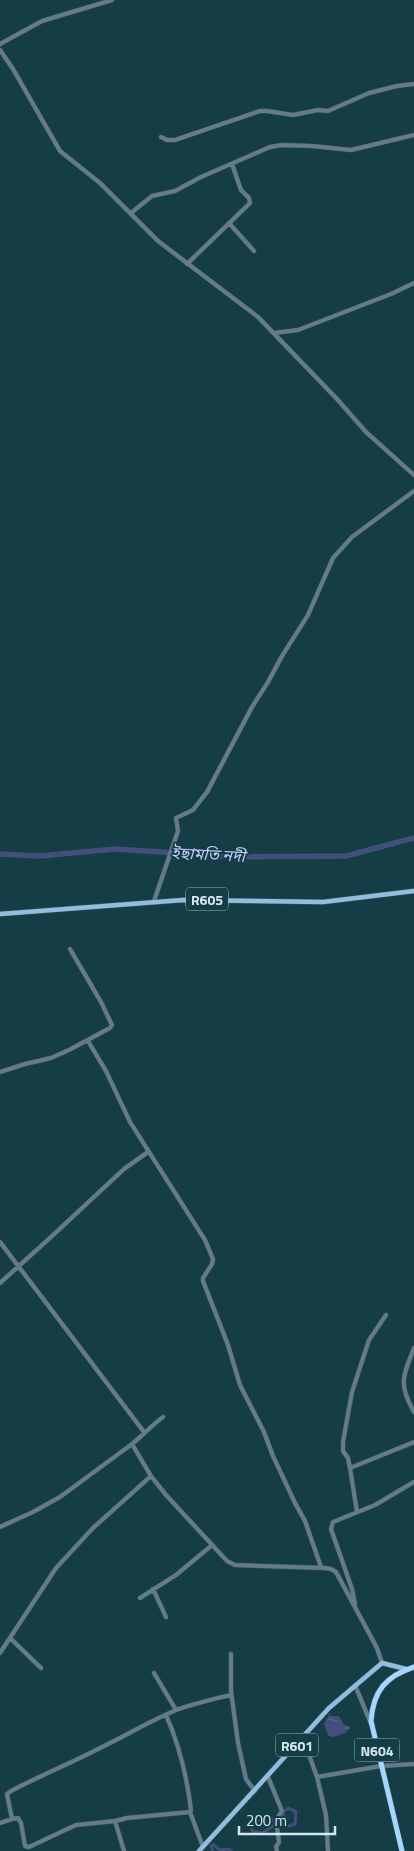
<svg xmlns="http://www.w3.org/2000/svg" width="414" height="1851" viewBox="0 0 414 1851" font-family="'Titillium Web','Noto Sans Bengali',sans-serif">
  <defs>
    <pattern id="water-ripples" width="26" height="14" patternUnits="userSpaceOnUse" patternTransform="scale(1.25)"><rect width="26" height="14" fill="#434e7c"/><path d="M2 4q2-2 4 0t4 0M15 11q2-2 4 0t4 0" fill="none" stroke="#5d688f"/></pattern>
  </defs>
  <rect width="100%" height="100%" fill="#143d45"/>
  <path fill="url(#water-ripples)" d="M 330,1713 L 331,1716 L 339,1716 L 344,1725 L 351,1727 L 345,1733 L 333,1737 L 328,1735 L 324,1724 Z"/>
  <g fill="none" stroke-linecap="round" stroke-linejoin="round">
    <path stroke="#434e7c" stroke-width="3" d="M 289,1808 L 296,1812 L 295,1824 L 289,1826 L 286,1825 L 283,1812 Z
      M 266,1817 L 272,1819 L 275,1825 L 262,1833 L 252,1831 L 251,1825 Z
      M 213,1851 L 211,1846 L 214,1845 L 220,1850 L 229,1849 L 231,1851"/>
    <path stroke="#434e7c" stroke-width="5.5" d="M 0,854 L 40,856 L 115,849 L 237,857 L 346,856 L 414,838"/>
    <g stroke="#365c63" stroke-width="5">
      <path id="minor" d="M 0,44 L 42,21 L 112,0
        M 0,50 L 13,69 L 60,151 L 100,183 L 158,241 L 258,317 L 337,399 L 366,432 L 414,475
        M 161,137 L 167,140 L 175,140 L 260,111 L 267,111 L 293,115 L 318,110 L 328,111 L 369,93 L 397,86 L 414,84
        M 131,213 L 152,196 L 175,191 L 201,177 L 270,147 L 282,145 L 312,146 L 351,150 L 414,135
        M 229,223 L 254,251
        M 187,264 L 250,203 L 249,198 L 241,190 L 232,164
        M 274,333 L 298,330 L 391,294 L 414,283
        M 154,901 L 178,831 L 176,818 L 193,810 L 207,792 L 252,707 L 268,682 L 282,656 L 308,615 L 333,558 L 352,537 L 414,491
        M 88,1041 L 106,1071 L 130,1122 L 205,1240 L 213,1259 L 212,1264 L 203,1278 L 203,1281 L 228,1345 L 240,1385 L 264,1432 L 273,1456 L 295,1503 L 305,1521 L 321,1567
        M 0,1072 L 25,1064 L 51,1058 L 69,1050 L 110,1028 L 112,1025 L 101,1002 L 70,949
        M 0,1242 L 144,1432
        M 0,1283 L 51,1237 L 124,1169 L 148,1152
        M 414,1348 C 403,1376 398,1384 414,1412
        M 132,1444 L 151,1476 L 166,1495 L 227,1561 L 235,1565 L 325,1568 L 331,1569 L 336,1572 L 377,1648 L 382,1663
        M 350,1468 L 348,1458 L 343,1451 L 343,1442 L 352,1392 L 369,1340 L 386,1315
        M 357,1512 L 350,1468 L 414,1442
        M 0,1527 L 33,1512 L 60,1497 L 132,1444 C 143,1435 151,1426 163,1417
        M 153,1589 L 166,1617
        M 140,1598 L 176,1575 L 211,1546
        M 355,1604 L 352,1589 L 331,1529 L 333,1522 L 375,1505 L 414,1482
        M 10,1638 L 41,1668
        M 0,1653 L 56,1568 L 93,1528 L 151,1476
        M 231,1654 L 231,1691 L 238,1743 L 246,1779 L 255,1791
        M 154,1673 L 176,1710
        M 355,1685 L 371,1724
        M 166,1715 C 179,1744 187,1778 191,1810 L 190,1812 L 203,1847
        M 303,1738 L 317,1777
        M 268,1777 L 282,1811 L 276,1820 L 279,1842 L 276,1847 L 277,1851
        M 115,1821 L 127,1818 L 190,1812
        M 0,1823 L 12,1819
        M 124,1851 L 115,1821 L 76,1825 L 29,1847 L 25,1846 L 21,1823 L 18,1818 L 12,1819 L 7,1794 L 11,1791 C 41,1775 74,1762 104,1746 C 129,1734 153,1719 179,1709 C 196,1703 214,1699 231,1695
        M 328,1851 L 326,1815 L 317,1777 L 381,1766 L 414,1764"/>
    </g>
    <g stroke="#365c63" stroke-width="5.5">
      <path id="major" d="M 0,914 L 183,900 L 323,902 L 414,891
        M 199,1851 L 329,1708 L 382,1663 L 406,1669"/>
    </g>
    <g stroke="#365c63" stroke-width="6">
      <path id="highway" d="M 402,1851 L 371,1721 C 373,1691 386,1676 414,1667"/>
    </g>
    <use href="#minor" stroke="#667a8a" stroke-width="4"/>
    <use href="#major" stroke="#93bcdd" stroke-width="4.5"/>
    <use href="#highway" stroke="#a4d6fe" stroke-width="5"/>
  </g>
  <g text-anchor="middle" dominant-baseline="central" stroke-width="4" stroke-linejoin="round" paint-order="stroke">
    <g fill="#143d45" stroke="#9ab5bb" stroke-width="1">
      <rect x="186" y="887.5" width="42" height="23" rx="4"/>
      <rect x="276" y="1733.5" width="42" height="23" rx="4"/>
      <rect x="354.5" y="1738.5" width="45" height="23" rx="4"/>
    </g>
    <g font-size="14" font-weight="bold" fill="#d3e8ed">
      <text x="207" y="899">R605</text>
      <text x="297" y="1745">R601</text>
      <text x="377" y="1750">N604</text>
    </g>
    <g font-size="16" font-style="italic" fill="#c2cffc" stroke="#143d45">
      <text transform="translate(208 854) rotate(3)">ইছামতি নদী</text>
    </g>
  </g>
  <path d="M239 1826v8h96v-8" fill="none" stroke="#d3e8ed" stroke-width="2.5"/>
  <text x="246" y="1826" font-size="15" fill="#d3e8ed" stroke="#143d45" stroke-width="4" paint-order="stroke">200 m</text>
</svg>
